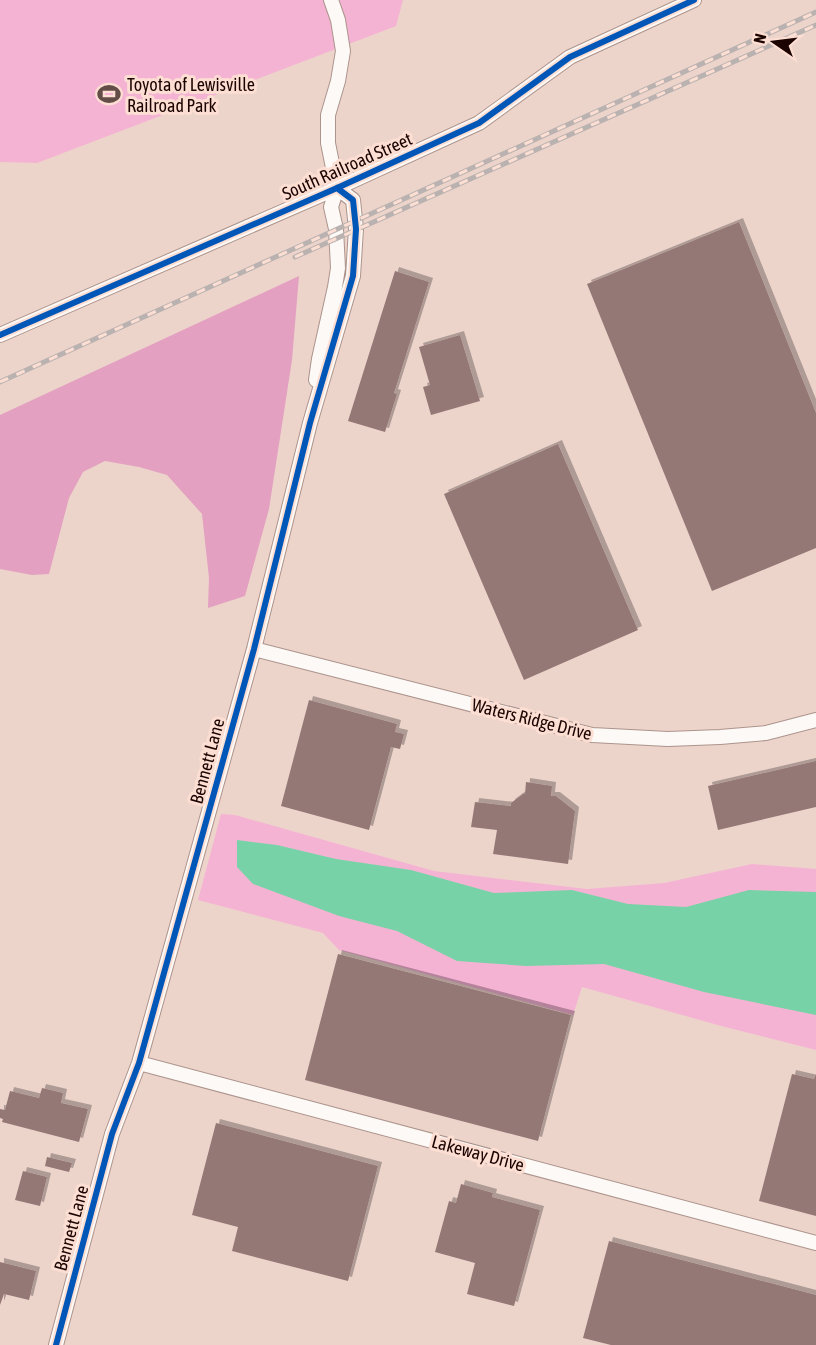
<svg xmlns="http://www.w3.org/2000/svg" width="816" height="1345" viewBox="0 0 816 1345" font-family="'Asap Condensed',sans-serif">
  <defs>
    <filter id="shadow"><feDropShadow dx="4" dy="-4" stdDeviation="0" flood-color="#0004"/></filter>
  </defs>
  <rect width="100%" height="100%" fill="#edd4cb"/>
  <path fill="#f5b3d3" d="M 0,0 L 403,0 L 396,26 L 37,163 L 0,162 Z
    M 221,814 L 235,815 L 434,871 L 587,889 L 664,883 L 752,864 L 816,869 L 816,1050 L 725,1027 L 582,987 L 573,1015 L 339,950 L 323,933 L 198,900 Z"/>
  <path fill="#e3a0c1" d="M 299,276 L 292,360 L 269,509 L 245,596 L 208,608 L 209,578 L 202,514 L 167,475 L 139,467 L 105,461 L 83,472 L 69,498 L 49,574 L 32,575 L 0,569 L 0,415 Z"/>
  <path fill="#77d3a7" d="M 237,840 L 277,845 L 336,859 L 411,870 L 494,893 L 572,890 L 628,904 L 686,907 L 749,890 L 816,892 L 816,1015 L 704,992 L 604,964 L 526,966 L 457,961 L 397,931 L 339,916 L 253,884 L 237,867 Z"/>
  <path fill="#947876" filter="url(#shadow)" d="M 739,222 L 816,413 L 816,548 L 712,591 L 587,284 Z
    M 395,271 L 429,282 L 394,393 L 397,394 L 385,432 L 348,421 Z
    M 460,335 L 480,401 L 431,415 L 423,387 L 430,385 L 419,347 Z
    M 558,444 L 638,630 L 524,680 L 444,494 Z
    M 309,700 L 397,724 L 395,732 L 404,734 L 400,749 L 391,747 L 369,830 L 281,806 Z
    M 816,761 L 816,807 L 718,830 L 708,786 Z
    M 526,782 L 552,786 L 551,796 L 556,796 L 575,811 L 568,864 L 493,854 L 497,830 L 471,827 L 475,802 L 511,806 L 511,803 L 523,794 L 525,794 Z
    M 338,954 L 571,1015 L 538,1141 L 305,1080 Z
    M 792,1074 L 814,1079 L 816,1074 L 816,1216 L 759,1201 Z
    M 42,1088 L 63,1093 L 61,1103 L 88,1109 L 79,1142 L 2,1122 L 3,1119 L 0,1118 L 0,1109 L 5,1110 L 10,1091 L 39,1098 Z
    M 216,1123 L 378,1166 L 348,1281 L 232,1251 L 238,1227 L 192,1215 Z
    M 47,1157 L 72,1163 L 69,1172 L 45,1166 Z
    M 23,1171 L 47,1177 L 40,1206 L 15,1200 Z
    M 461,1184 L 493,1193 L 492,1197 L 540,1210 L 514,1306 L 467,1294 L 475,1263 L 435,1252 L 449,1201 L 456,1203 Z
    M 609,1241 L 816,1295 L 816,1345 L 611,1345 L 583,1338 Z
    M 0,1262 L 36,1271 L 29,1300 L 4,1294 L 0,1305 Z"/>
  <g fill="none" stroke-linecap="round" stroke-linejoin="round">
    <g stroke="#ac948c" stroke-width="16">
      <path id="secondary" d="M 0,335 L 337,188 L 479,123 L 570,57 L 694,0
        M 316,380 L 319,359 L 335,287 L 338,268 L 336,229 L 331,207 L 337,188 L 328,143 L 328,115 L 338,81 L 343,51 L 338,20 L 331,0
        M 254,649 L 592,735 L 668,739 L 720,737 L 766,733 L 816,720
        M 139,1063 L 816,1243
        M 56,1345 L 112,1134 L 139,1063 L 254,649 L 310,423 L 353,276 L 356,229 L 353,200 L 337,188"/>
    </g>
    <use href="#secondary" stroke="#fcf9f7" stroke-width="14"/>
    <g stroke="#b9b2b0" stroke-width="5">
      <path id="rail" d="M 295,257 L 816,25
        M 0,382 L 816,12"/>
    </g>
    <use href="#rail" stroke="#fdded3" stroke-width="3" stroke-dasharray="9" stroke-linecap="butt"/>
    <g stroke="#fdded3" stroke-width="10">
      <path id="cycleway" d="M 0,335 L 337,188 L 479,123 L 570,57 L 694,0
        M 56,1345 L 112,1134 L 139,1063 L 254,649 L 310,423 L 353,276 L 356,229 L 353,200 L 337,188"/>
    </g>
    <use href="#cycleway" stroke="#0057b8" stroke-width="6"/>
  </g>
  <defs>
    <g id="stadium-bare" transform="scale(1.8)"><path d="M0-5a6.5 5 0 1 0 0 10a6.5 5 0 1 0 0-10ZM-3.5-1.8h7v3.6h-7Z" fill="#644d47" stroke="#fdded3" stroke-width="2.5" paint-order="stroke"/></g>
  </defs>
  <g fill-rule="evenodd">
    <use href="#stadium-bare" x="109" y="94"/>
  </g>
  <g text-anchor="middle" dominant-baseline="central" stroke-width="6" stroke-linejoin="round" paint-order="stroke">
    <g font-size="18" fill="#1b0400" stroke="#fdded3" text-anchor="start">
      <text x="127" y="84">Toyota of Lewisville<tspan x="127" dy="21">Railroad Park</tspan></text>
    </g>
    <g font-size="18" fill="#1b0400" stroke="#fdded3">
      <text transform="translate(347 166) rotate(-24)">South Railroad Street</text>
      <text transform="translate(532 719) rotate(14)">Waters Ridge Drive</text>
      <text transform="translate(207 761) rotate(-75)">Bennett Lane</text>
      <text transform="translate(478 1153) rotate(15)">Lakeway Drive</text>
      <text transform="translate(71 1228) rotate(-75)">Bennett Lane</text>
    </g>
  </g>
  <g transform="translate(774 42) rotate(284)" stroke="#fdded3" stroke-width="4.5" paint-order="stroke">
  <path d="M0-4.5L10 22L0 15L-10 22Z" fill="#1b0400"/>
  <text y="-9" font-size="16" font-weight="bold" text-anchor="middle" fill="#1b0400">N</text>
  </g>
</svg>
